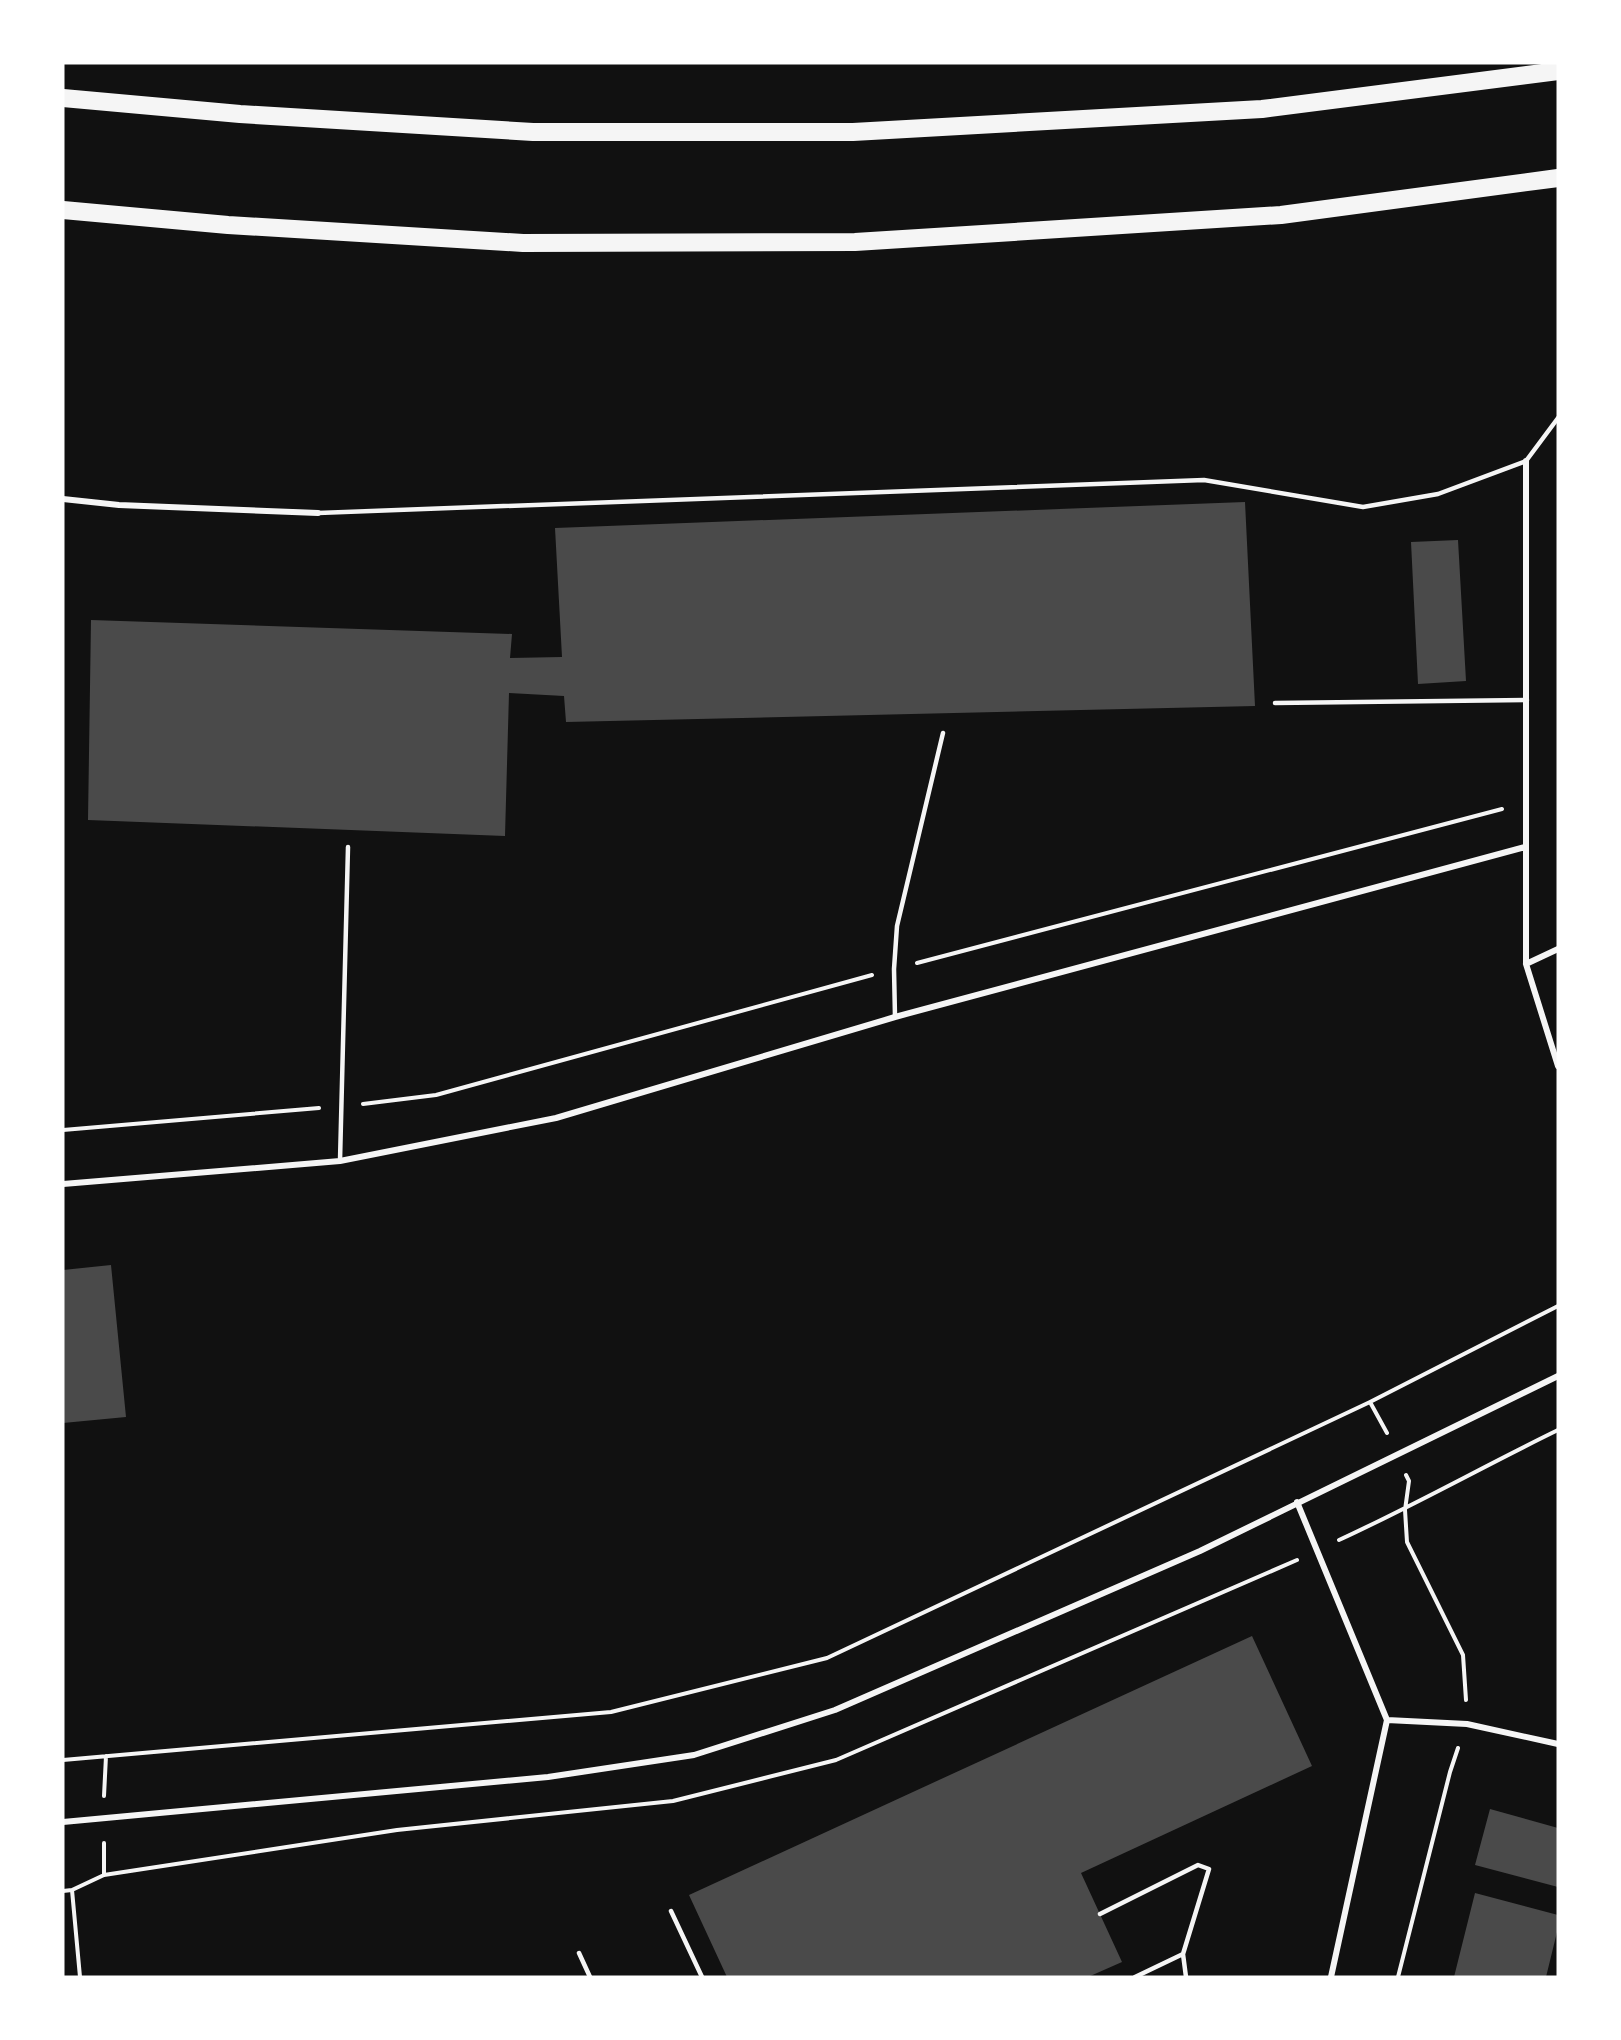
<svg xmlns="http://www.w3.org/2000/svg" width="1621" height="2040" viewBox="0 0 1621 2040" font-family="Mulish,sans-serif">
  <rect width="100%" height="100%" fill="#111"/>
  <path fill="#4a4a4a" d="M 1245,502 L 1255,706 L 566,722 L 564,696 L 509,693 L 505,836 L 88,820 L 91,620 L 512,634 L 510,658 L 562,657 L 555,528 Z
    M 1458,540 L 1466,681 L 1418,684 L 1411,542 Z
    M 111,1265 L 126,1417 L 63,1423 L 63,1270 Z
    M 1252,1636 L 1312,1766 L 1081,1873 L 1122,1962 L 1088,1977 L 727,1977 L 689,1895 Z
    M 1490,1809 L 1558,1828 L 1558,1887 L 1475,1865 Z
    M 1475,1893 L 1558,1915 L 1558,1928 L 1546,1977 L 1454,1977 Z"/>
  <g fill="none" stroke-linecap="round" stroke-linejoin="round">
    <path stroke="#f5f5f5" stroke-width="4" d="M 917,963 L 1502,809
      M 363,1104 L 436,1095 L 872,975
      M 63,1130 L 319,1108
      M 1370,1402 L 1387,1433
      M 1406,1475 L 1409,1481 L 1405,1510 L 1407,1542 L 1463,1655 L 1466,1700
      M 1339,1540 C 1413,1506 1484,1466 1558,1430
      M 63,1760 L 611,1712 L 827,1658 L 1370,1402 L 1558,1306
      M 104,1796 L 106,1756
      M 104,1843 L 104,1875
      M 72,1890 L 80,1977
      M 63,1891 L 72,1890 L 104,1875 L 397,1830 L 673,1801 L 836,1760 L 1297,1560
      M 1398,1977 L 1450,1772 L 1458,1748"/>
    <path stroke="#f5f5f5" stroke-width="4.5" d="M 318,513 L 1204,480 L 1363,507 L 1438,494 L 1526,461 L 1558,418
      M 1275,703 L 1527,700
      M 895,1017 L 894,969 L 897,926 L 943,733
      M 340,1161 L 348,847
      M 671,1911 L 702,1977
      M 1100,1914 L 1198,1865 L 1209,1869 L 1183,1954
      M 579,1953 L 590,1977
      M 1135,1977 L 1183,1954 L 1186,1977"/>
    <path stroke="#f5f5f5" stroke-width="6" d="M 1526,461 L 1526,964 L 1558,1066
      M 63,499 L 119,505 L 318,513
      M 1526,964 L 1558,949
      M 63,1184 L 340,1161 L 556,1118 L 895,1017 L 1525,847
      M 1297,1502 L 1387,1720 L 1331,1977
      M 1387,1720 L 1467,1724 L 1558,1744
      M 63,1822 L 548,1777 L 694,1755 L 835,1710 L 1200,1551 L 1558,1376"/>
    <path stroke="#f5f5f5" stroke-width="18" d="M 63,98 L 240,114 L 533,132 L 853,132 L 1262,109 L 1558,71
      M 63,210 L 228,225 L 523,243 L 855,242 L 1281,215 L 1558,178"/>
  </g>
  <rect width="1621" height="2040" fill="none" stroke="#ffffff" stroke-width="129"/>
</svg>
